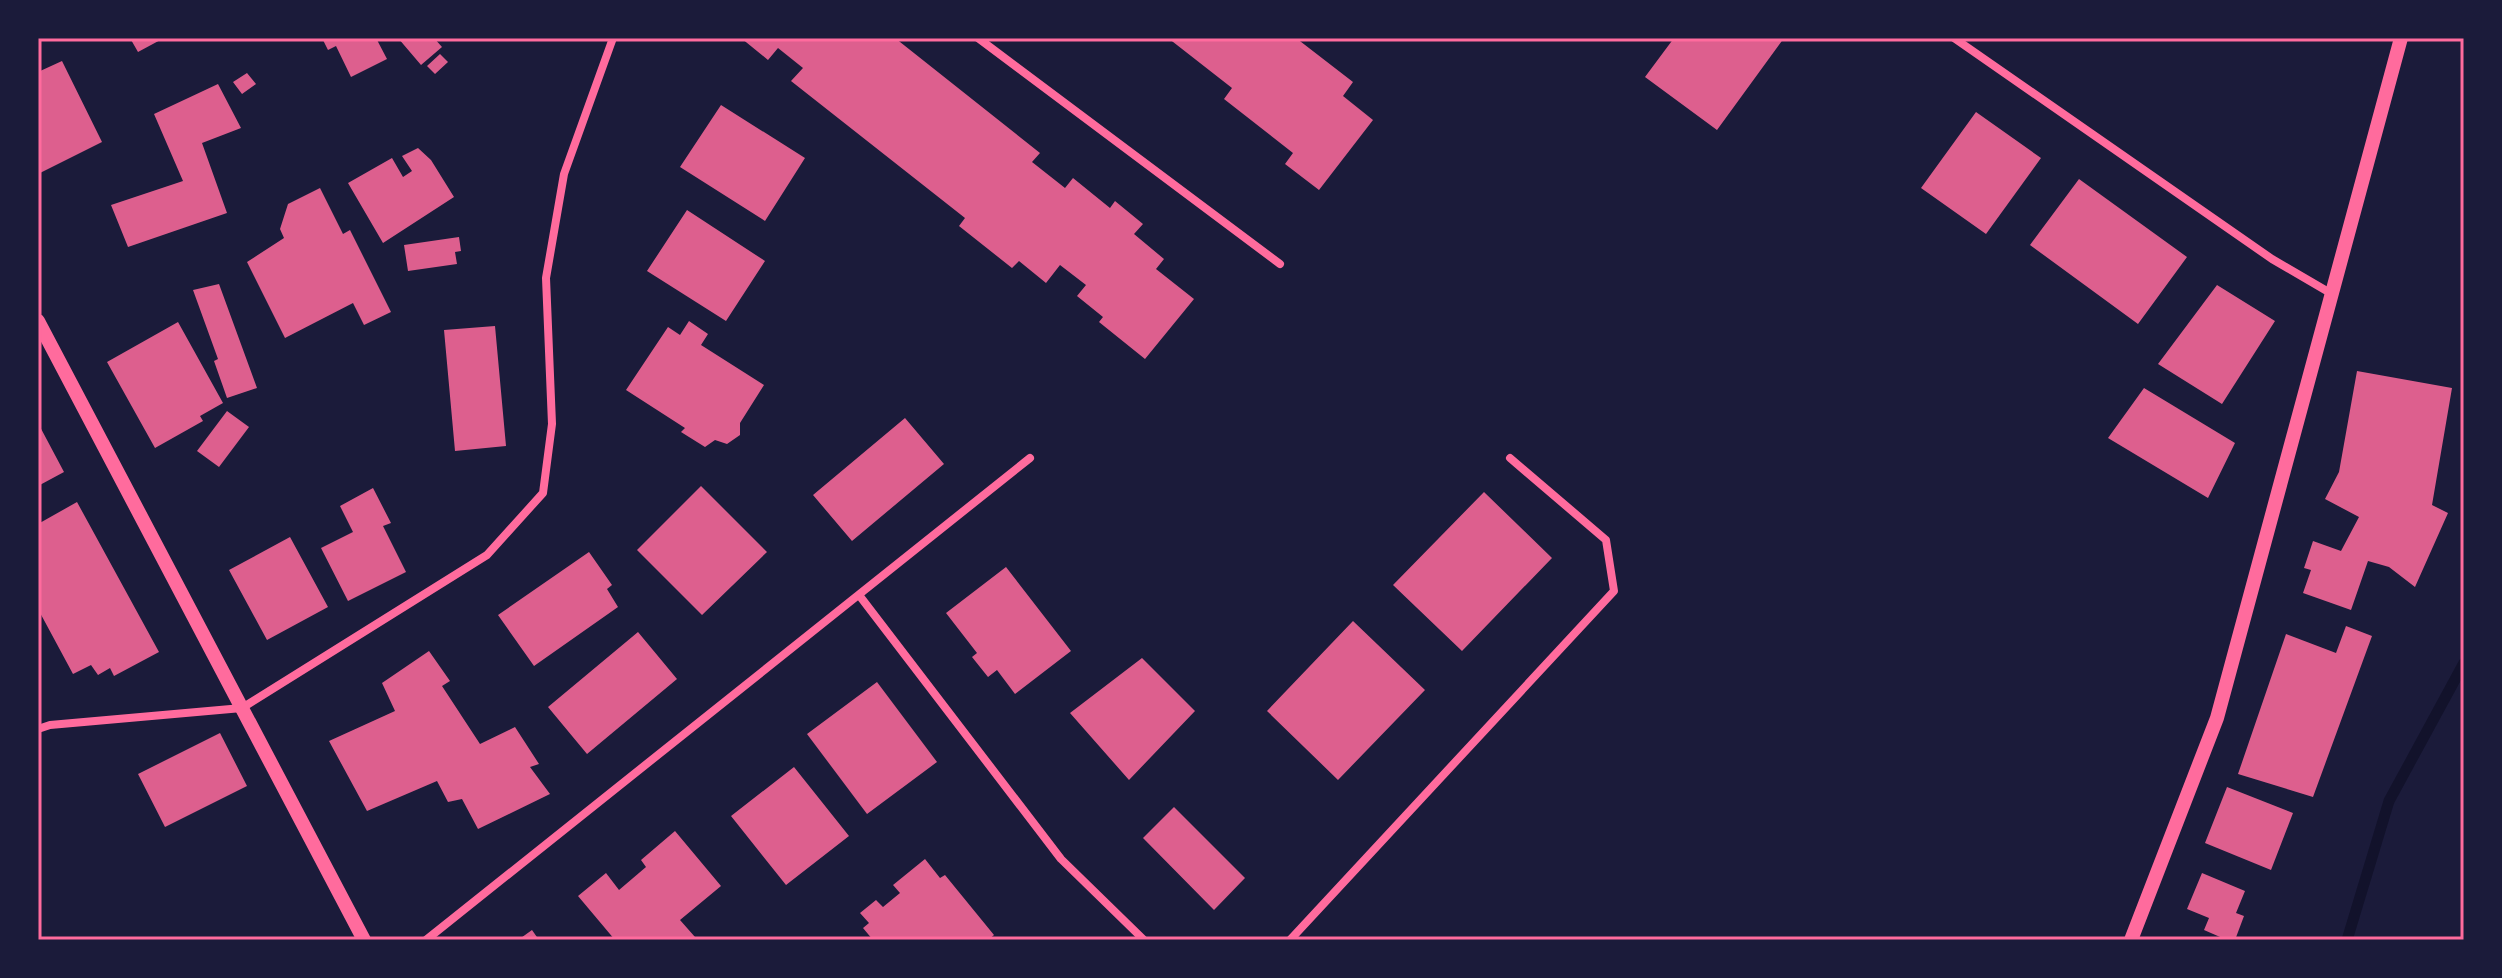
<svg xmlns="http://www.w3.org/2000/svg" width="2502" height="978" viewBox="0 0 2502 978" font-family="'Varela Round',sans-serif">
  <rect width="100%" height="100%" fill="#1b1b3a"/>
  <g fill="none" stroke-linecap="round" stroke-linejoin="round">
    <path stroke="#12122b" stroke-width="11" d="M 2347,940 L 2389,801 L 2464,663"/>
  </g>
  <path fill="#dd5f8e" d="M 130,38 L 164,38 L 138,52 Z
    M 322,38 L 376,38 L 387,59 L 351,77 L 336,46 L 328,50 Z
    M 398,38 L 434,38 L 442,47 L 421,65 Z
    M 741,38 L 895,38 L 1040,153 L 1032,162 L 1065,188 L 1073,178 L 1110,208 L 1115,201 L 1143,224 L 1134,234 L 1164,259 L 1156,269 L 1194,299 L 1145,359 L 1099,322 L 1103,317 L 1077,296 L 1086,285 L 1060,265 L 1046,283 L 1019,261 L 1012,268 L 959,226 L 965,218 L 791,81 L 803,68 L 778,48 L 768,60 Z
    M 1168,38 L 1296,38 L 1353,82 L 1343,96 L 1373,120 L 1319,190 L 1285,164 L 1293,153 L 1224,99 L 1232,88 Z
    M 1674,38 L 1784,38 L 1717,130 L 1645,77 Z
    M 440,54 L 448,62 L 435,74 L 427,66 Z
    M 62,61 L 102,142 L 38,174 L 38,72 Z
    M 247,73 L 256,84 L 242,94 L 233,82 Z
    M 218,84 L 241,128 L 202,143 L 227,213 L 128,247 L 111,205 L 183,181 L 154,114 Z
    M 721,105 L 805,158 L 765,221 L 680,167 Z
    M 1976,112 L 2041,158 L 1986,234 L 1921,188 Z
    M 418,148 L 431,160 L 454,197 L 383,243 L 348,183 L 392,158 L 403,177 L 412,171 L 402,156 Z
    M 2079,179 L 2187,257 L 2138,324 L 2030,245 Z
    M 320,188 L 343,234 L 350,230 L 391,312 L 364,325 L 353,303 L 285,338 L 247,262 L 284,238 L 280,229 L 288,204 Z
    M 687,210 L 765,261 L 726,321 L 647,271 Z
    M 459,237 L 461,251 L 455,252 L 457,264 L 408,271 L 404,245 Z
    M 219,284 L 257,388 L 227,398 L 214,361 L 218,359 L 193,290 Z
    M 2217,285 L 2275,321 L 2222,404 L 2158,364 Z
    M 689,321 L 708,334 L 701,345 L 764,385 L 740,423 L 740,435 L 727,444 L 715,440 L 705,447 L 681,432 L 685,428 L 626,390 L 668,327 L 680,335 Z
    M 178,322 L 223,403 L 200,416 L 203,421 L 155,448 L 107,362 Z
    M 495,326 L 506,446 L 455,451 L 444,330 Z
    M 2357,371 L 2452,388 L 2432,505 L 2448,513 L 2415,587 L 2389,567 L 2368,561 L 2351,610 L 2303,593 L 2311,570 L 2304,568 L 2313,541 L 2341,551 L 2359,517 L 2325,499 L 2339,472 Z
    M 2144,388 L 2235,443 L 2208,498 L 2108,438 Z
    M 227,411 L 249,427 L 219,467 L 197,451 Z
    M 905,418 L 944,464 L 852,541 L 813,495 Z
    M 38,423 L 64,472 L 38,486 Z
    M 701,486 L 767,552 L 702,615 L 637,550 Z
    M 373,488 L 391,523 L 383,526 L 406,572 L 348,601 L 321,548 L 353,532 L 340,506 Z
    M 1484,492 L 1552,558 L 1462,651 L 1393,585 Z
    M 77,502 L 159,652 L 114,676 L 110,668 L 98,675 L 91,665 L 73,674 L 38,609 L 38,524 Z
    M 290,537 L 328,607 L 267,640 L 229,570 Z
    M 589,552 L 612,585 L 607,589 L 618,607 L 534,666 L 498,615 Z
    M 1006,567 L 1071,651 L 1015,694 L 997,670 L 988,677 L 972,657 L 977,653 L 946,613 Z
    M 1353,621 L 1425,690 L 1338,780 L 1267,711 Z
    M 2346,626 L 2372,636 L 2313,797 L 2238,774 L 2286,634 L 2336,653 Z
    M 638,632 L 677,679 L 587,754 L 548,707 Z
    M 429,651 L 450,681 L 442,686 L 480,744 L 515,727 L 539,764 L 530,767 L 550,794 L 478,829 L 462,799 L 448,802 L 437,781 L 367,811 L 329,741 L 395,711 L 382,683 Z
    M 1142,658 L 1195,711 L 1129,780 L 1070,713 Z
    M 877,682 L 937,762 L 867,814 L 807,734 Z
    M 220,733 L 247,786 L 165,827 L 138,774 Z
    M 794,767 L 849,836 L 786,885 L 731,816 Z
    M 2227,787 L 2293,813 L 2271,870 L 2205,843 Z
    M 1174,807 L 1245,878 L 1214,910 L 1143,838 Z
    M 675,831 L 721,886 L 680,920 L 695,937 L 691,940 L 615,940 L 578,896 L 606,873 L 619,890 L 646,867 L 641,860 Z
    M 925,859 L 940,878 L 945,875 L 994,935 L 988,940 L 873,940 L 863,928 L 869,923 L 860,913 L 876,900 L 883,907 L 900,893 L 893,885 Z
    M 2202,873 L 2245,891 L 2236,913 L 2244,916 L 2235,940 L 2227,940 L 2204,930 L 2209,918 L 2187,909 Z
    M 532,930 L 539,940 L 518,940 Z"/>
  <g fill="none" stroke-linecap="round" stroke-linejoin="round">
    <path stroke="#ff6b9d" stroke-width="8" d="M 978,38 L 1280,264
      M 1954,38 L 2272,259 L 2332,294
      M 859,595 L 1061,859 L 1144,940
      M 38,729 L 50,725 L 242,708 L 487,555 L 543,493 L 552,424 L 546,278 L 564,174 L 613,38
      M 426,940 L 1030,458
      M 1290,940 L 1614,591 L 1606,540 L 1510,458"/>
    <path stroke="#ff6b9d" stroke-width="14" d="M 38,321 L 364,940
      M 2131,940 L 2217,718 L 2401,38"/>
  </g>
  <rect width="2502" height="978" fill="none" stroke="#1b1b3a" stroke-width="80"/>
  <rect x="40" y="40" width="2422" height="898" fill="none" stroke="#ff6b9d" stroke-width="3"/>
</svg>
